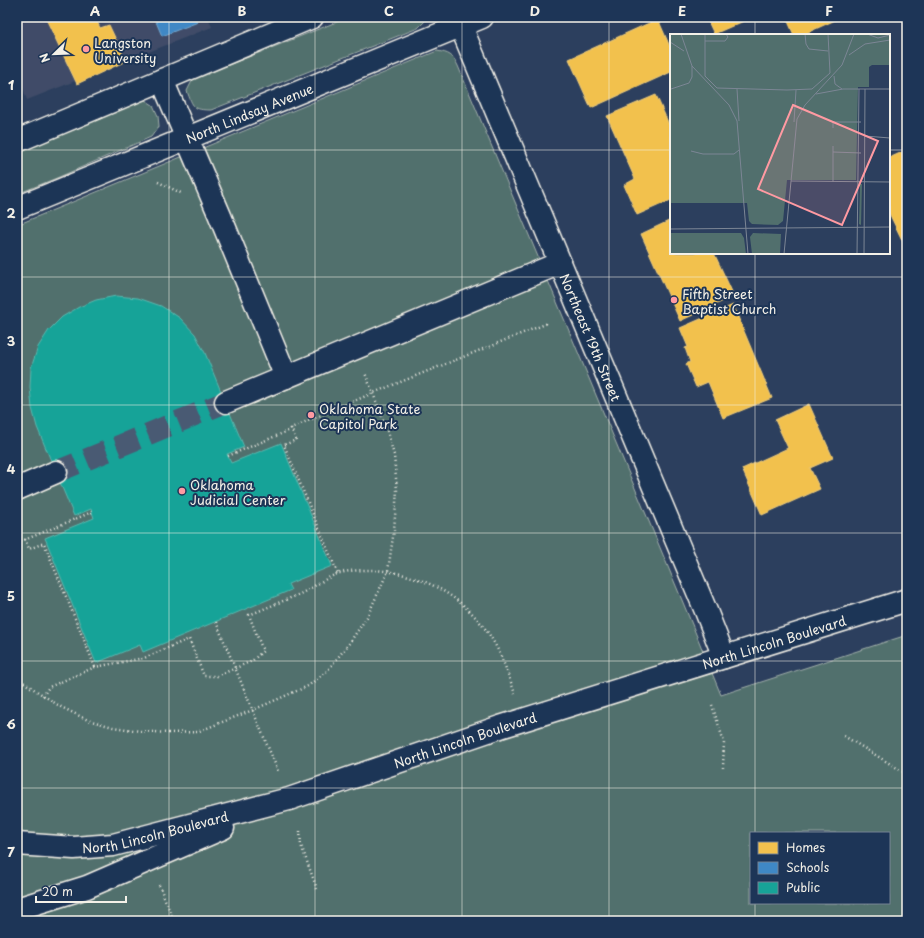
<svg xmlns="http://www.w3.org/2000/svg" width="924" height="938" viewBox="0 0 924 938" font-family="'Playpen Sans',sans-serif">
  <rect width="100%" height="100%" fill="#2c3f5e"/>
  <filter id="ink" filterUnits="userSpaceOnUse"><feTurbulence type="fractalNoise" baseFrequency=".025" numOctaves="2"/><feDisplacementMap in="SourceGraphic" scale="8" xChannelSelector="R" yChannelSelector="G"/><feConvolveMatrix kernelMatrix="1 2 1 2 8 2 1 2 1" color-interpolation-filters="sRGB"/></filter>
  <g filter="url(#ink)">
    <path fill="#3f4c67" d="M 17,17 L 208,17 L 212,27 L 27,100 L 17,72 Z"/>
    <path fill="#516f6d" stroke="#a2b0aa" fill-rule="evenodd" d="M 349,17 L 429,17 L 418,28 L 211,110 C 193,110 193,107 187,91 L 193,79 Z
      M 437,51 C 449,53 453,55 458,66 L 684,605 L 721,695 L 907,635 L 907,921 L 17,921 L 17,225 ZM 751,833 L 889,833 L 889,903 L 751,903 Z
      M 145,100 L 153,105 L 158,116 L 159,126 L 151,137 L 59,177 L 17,194 L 17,149 L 133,103 Z"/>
    <path fill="#f2c14e" stroke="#f3cf7c" d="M 55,17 L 95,17 L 100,28 L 109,25 L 126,61 L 77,84 L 47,21 Z
      M 706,17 L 744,17 L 746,20 L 714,34 Z
      M 786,17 L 842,17 L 802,35 L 794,35 Z
      M 658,19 L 671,49 L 671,72 L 591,108 L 569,59 Z
      M 656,95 L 671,129 L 671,200 L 637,215 L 624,185 L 635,179 L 607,116 Z
      M 907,150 L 907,245 L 905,246 L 889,213 L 889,158 Z
      M 671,220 L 671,253 L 714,253 L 734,296 L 680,321 L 641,234 Z
      M 733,305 L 772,398 L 723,418 L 708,382 L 696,387 L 686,364 L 690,362 L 685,348 L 688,347 L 680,328 Z
      M 809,404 L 833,458 L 810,468 L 820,489 L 762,515 L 742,469 L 788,448 L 775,420 Z"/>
    <path fill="#3f88c5" stroke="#75a8d0" d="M 154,17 L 195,17 L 198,22 L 162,36 Z"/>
    <path fill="#17a398" stroke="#59bab0" d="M 116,296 L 138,298 L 161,306 L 180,318 L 195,334 L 205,353 L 244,447 L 227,454 L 231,463 L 281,443 L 332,566 L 288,584 L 291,590 L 143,652 L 140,645 L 96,663 L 45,538 L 94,518 L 91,509 L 74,516 L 37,427 L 32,408 L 30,387 L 31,368 L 38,347 L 49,330 L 62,317 L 79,307 L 96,300 Z"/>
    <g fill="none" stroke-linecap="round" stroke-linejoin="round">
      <path stroke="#4a5a73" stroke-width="22" stroke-dasharray="22 11" stroke-linecap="butt" d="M 56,472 L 226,402"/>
      <g stroke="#f4f1e8" stroke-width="25">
        <g id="minor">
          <path id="s1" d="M 457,17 L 706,611 L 724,657"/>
          <path d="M 162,80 L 220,216 L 286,377"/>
          <path d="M 17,141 L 312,17"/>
          <path id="s2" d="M 17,208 L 482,17"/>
          <path d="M 226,402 L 560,263"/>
          <path d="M 17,489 L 56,472"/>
        </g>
      </g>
      <g stroke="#f4f1e8" stroke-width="25">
        <g id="major">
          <path id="s3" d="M 17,844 L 74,848 L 113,845 L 289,799 L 500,727 L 907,600"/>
          <path d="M 17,909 L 87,887 L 223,828"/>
        </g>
      </g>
      <path stroke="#f4f1e8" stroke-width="2.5" stroke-dasharray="1 3" stroke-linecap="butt" d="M 158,182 L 181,193
        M 291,428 L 296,440 L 284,445 L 338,574
        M 228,456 L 288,431 L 291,428 L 373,393 L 548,323
        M 25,539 L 29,549 L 44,543 L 95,667
        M 17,543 L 92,512
        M 216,622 L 278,771
        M 17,678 L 61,707 L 88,720 L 113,727 L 140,731 L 169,733 L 197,732 L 253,710 L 308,686 L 327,671 L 348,645 L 367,617 L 388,571 L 394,530 L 397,490 L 394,455 L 385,424 L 365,373
        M 43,696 L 49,687 L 95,667 L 144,658 L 189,639 L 204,676 L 217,676 L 252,661 L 263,651 L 249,615 C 266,608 283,601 300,594 C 312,588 324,579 337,574 C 348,570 362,570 373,570 C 415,572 457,592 483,626 C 499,646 507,671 515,694
        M 712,705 L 724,742 L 723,768
        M 844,736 L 907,774
        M 300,831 L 301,845 L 317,889
        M 159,885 L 174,921"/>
      <use href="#minor" stroke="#1d3557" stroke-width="22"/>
      <use href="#major" stroke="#1d3557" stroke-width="22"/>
    </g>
  </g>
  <path fill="none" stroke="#f4f1e8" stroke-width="1" stroke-opacity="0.55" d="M 169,17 L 169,921M 315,17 L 315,921M 462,17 L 462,921M 609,17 L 609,921M 755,17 L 755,35M 17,150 L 671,150M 889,150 L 907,150M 755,253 L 755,833M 17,277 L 907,277M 17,405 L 907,405M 17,533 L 907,533M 17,661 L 907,661M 17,788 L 907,788M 755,903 L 755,921"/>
  <g fill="#ff9aa2" stroke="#1d3557" stroke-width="1.5">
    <circle cx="86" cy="49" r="4"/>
    <circle cx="674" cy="300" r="4"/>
    <circle cx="311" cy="415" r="4"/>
    <circle cx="182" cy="491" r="4"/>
  </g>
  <g text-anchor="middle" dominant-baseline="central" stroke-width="4" stroke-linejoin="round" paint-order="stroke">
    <g font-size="13" fill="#f4f1e8" stroke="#1d3557" text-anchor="start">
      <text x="94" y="42">Langston<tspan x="94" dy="15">University</tspan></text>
      <text x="682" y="293">Fifth Street<tspan x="682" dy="15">Baptist Church</tspan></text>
      <text x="319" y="408">Oklahoma State<tspan x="319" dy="15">Capitol Park</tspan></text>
      <text x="190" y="484">Oklahoma<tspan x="190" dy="15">Judicial Center</tspan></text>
    </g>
    <g font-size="13" fill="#f4f1e8" stroke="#1d3557">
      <text stroke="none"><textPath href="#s2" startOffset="251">North Lindsay Avenue</textPath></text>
      <text stroke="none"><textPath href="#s1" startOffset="347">Northeast 19th Street</textPath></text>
      <text stroke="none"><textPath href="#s3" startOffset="788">North Lincoln Boulevard</textPath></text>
      <text stroke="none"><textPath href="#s3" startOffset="464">North Lincoln Boulevard</textPath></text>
      <text stroke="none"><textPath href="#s3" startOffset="140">North Lincoln Boulevard</textPath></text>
    </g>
  </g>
  <g transform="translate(670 34)">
    <rect width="220" height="220" fill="#2c3f5e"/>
    <path d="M 0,0 L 220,0 L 220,31 L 202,31 L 199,33 L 199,53 L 188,53 L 186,146 L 117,146 L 113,187 L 108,191 L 82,190 L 79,187 L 77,169 L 0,169 ZM 190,150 L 192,150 L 191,191 L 189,190 ZM 0,199 L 71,199 L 74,204 L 76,220 L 0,220 ZM 83,199 L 111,200 L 110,220 L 82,220 L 80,203 Z" fill="#516f6d"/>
    <path fill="none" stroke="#7c8695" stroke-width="1" d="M 11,0 L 22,32 L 59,71 L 67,87 L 78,220M 35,0 L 35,42 L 47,54 L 117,56 L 142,55 L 160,39 L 158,0M 135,0 L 136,10 L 139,15 L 158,17M 197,0 L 208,4 L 220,1M 35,7 L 55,7 L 58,3 L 56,0M 0,8 L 14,17M 179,21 L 195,10 L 220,6M 164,42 L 165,50 L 172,55M 0,55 L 0,148M 1,55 L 19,49 L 22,43 L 22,32M 67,55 L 69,87M 173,55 L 220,55M 146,60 L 173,55M 124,88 L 126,56M 163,94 L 163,88 L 191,88M 195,102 L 220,104M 21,117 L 33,120 L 64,120 L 69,116M 163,118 L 191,119M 121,147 L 220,148M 163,148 L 163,112M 0,195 L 220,193M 114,220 L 127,85 L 135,71 L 172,31 L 184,0M 187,220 L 189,55M 194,220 L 195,55"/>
    <path fill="#ff9aa2" fill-opacity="0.15" stroke="#ff9aa2" stroke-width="2" d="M 123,71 L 208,107 L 172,191 L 88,155 Z"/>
    <rect width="220" height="220" fill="none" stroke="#f4f1e8" stroke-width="2"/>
  </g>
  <rect width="924" height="938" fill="none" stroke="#1d3557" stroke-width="44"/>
  <rect x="750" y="832" width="140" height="72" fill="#1d3557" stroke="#738091"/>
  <rect x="758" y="842" width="20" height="12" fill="#f2c14e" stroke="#738091"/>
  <text x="786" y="852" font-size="12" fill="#f4f1e8">Homes</text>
  <rect x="758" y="862" width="20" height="12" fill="#3f88c5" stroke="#738091"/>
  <text x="786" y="872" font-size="12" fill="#f4f1e8">Schools</text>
  <rect x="758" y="882" width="20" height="12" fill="#17a398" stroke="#738091"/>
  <text x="786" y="892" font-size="12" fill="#f4f1e8">Public</text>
  <g transform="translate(54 54) rotate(247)" stroke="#1d3557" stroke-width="3" paint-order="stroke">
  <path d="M0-3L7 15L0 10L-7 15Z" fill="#f4f1e8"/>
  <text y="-6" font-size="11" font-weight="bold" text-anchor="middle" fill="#f4f1e8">N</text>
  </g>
  <path d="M36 896v6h90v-6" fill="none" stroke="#f4f1e8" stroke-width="2"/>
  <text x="42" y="896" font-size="12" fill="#f4f1e8" stroke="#1d3557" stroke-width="3" paint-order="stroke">20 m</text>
  <rect x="22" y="22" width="880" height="894" fill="none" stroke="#f4f1e8" stroke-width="1.5"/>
  <g font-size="13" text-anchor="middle" font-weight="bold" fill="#f4f1e8">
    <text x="95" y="16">A</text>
    <text x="242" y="16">B</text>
    <text x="389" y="16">C</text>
    <text x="535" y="16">D</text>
    <text x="682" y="16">E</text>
    <text x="829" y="16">F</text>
    <text x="11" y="90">1</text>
    <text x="11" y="218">2</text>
    <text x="11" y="346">3</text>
    <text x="11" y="474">4</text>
    <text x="11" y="601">5</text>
    <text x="11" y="729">6</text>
    <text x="11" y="857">7</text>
  </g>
</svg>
